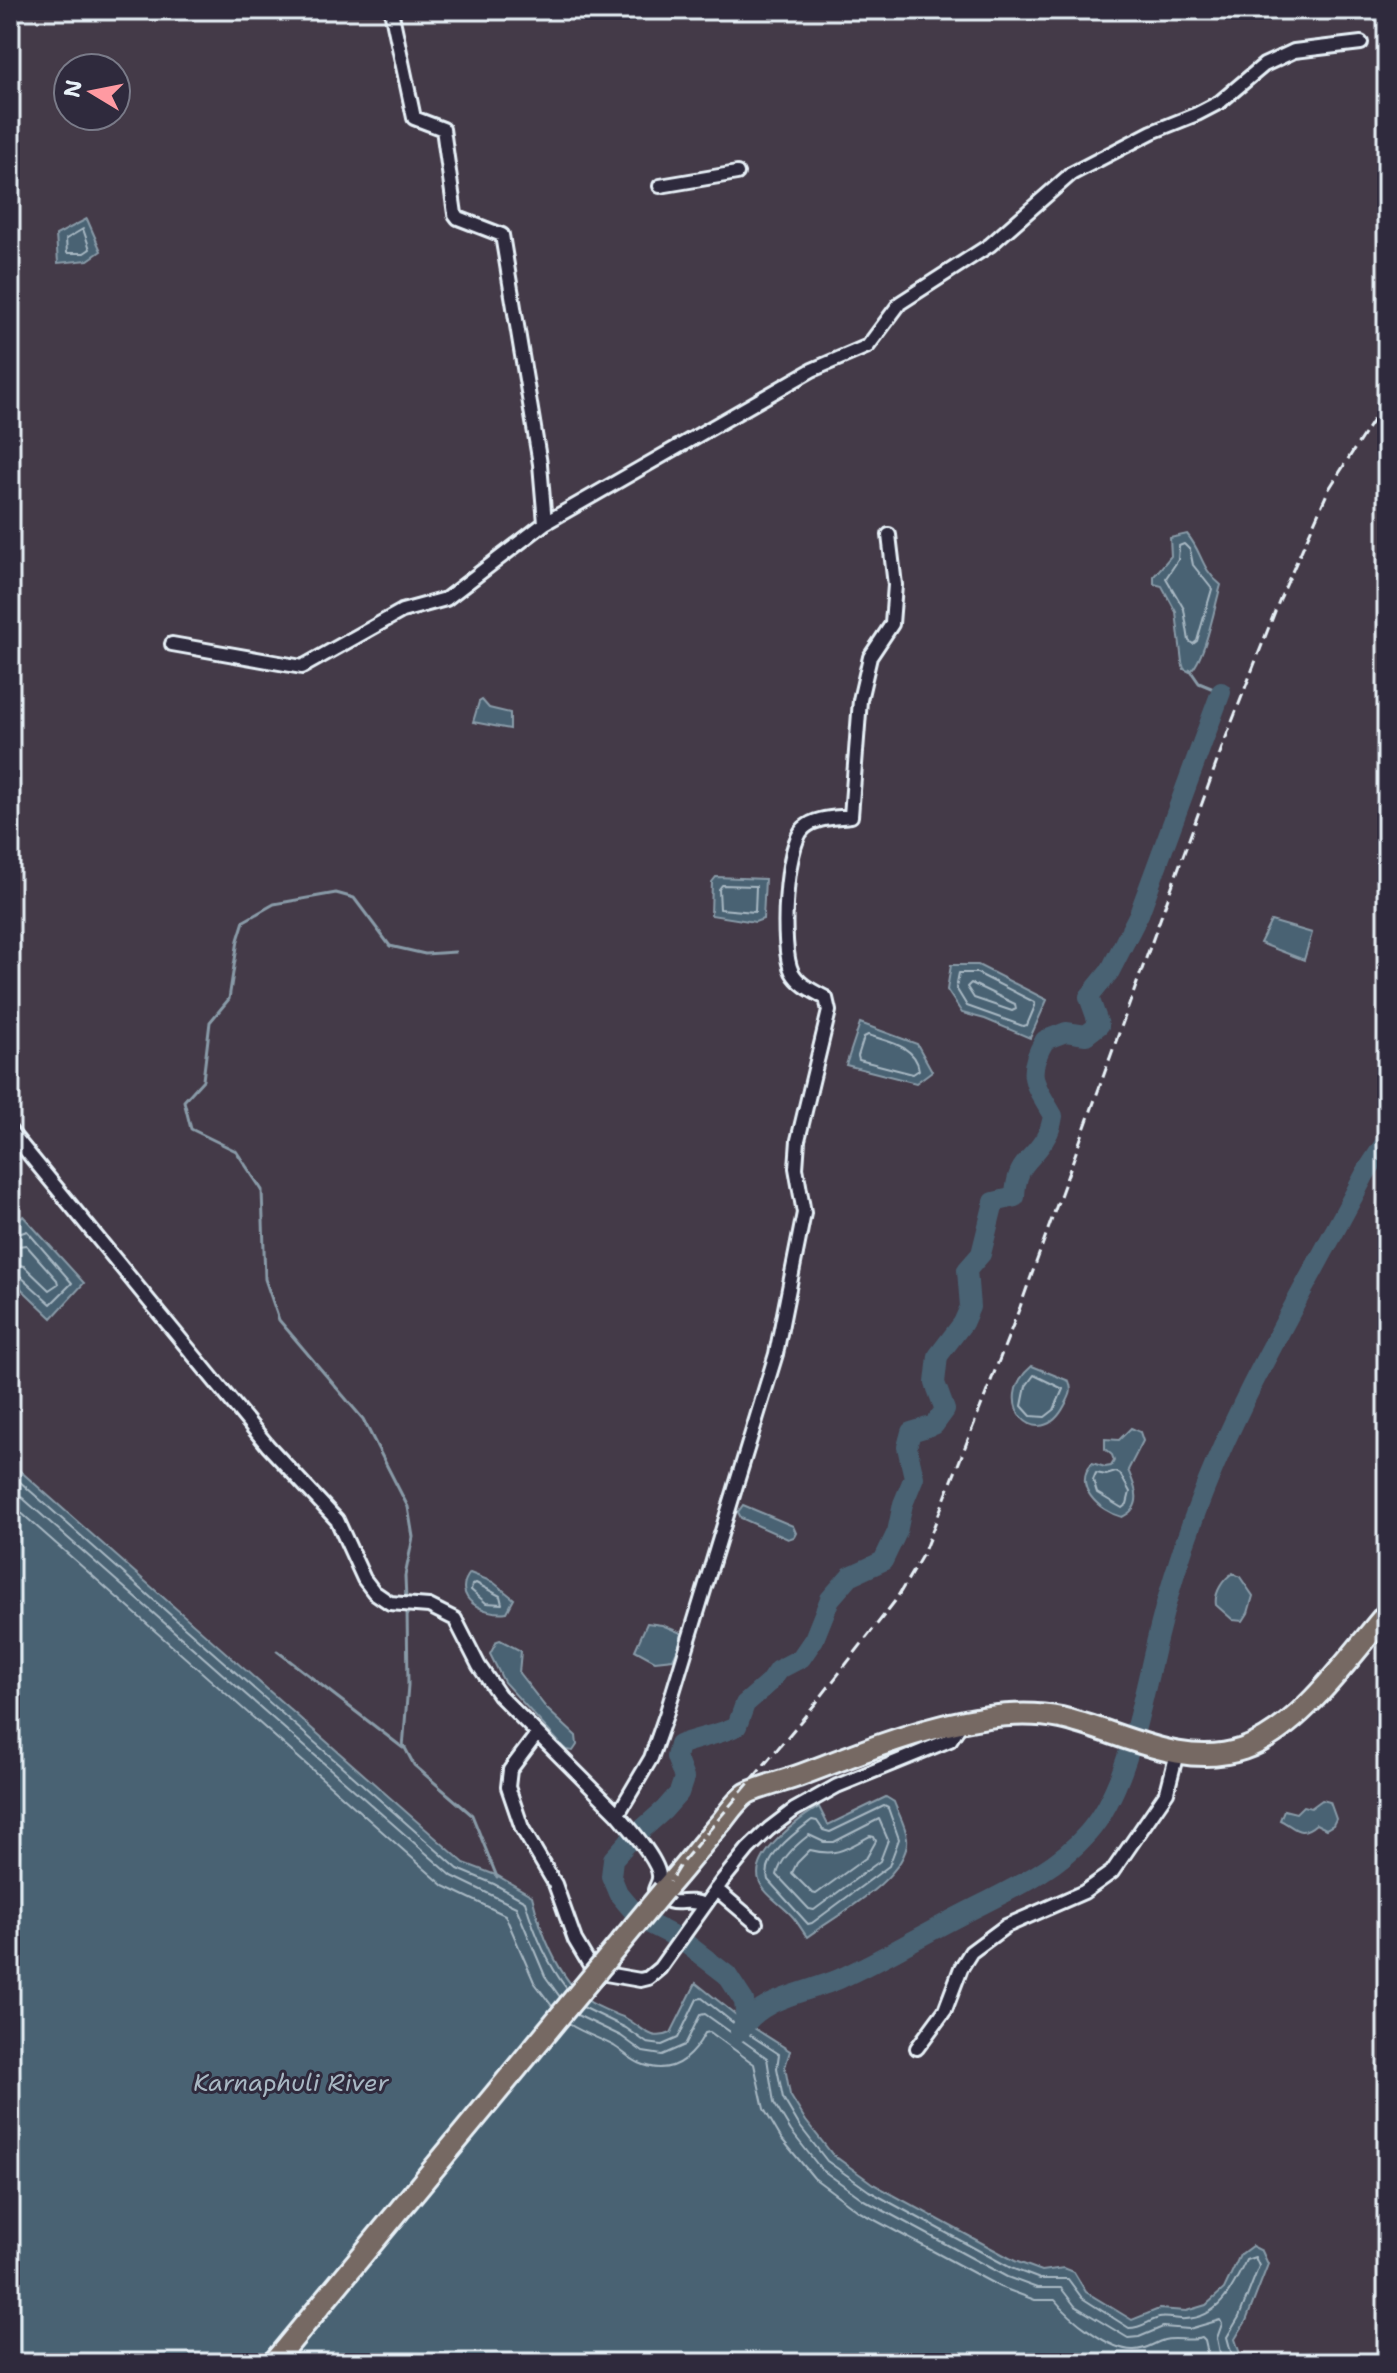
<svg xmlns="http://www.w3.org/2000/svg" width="1397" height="2373" viewBox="0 0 1397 2373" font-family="'Shantell Sans',sans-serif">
  <rect width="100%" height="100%" fill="#443a48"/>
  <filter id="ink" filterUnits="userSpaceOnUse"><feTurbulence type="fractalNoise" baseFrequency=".0125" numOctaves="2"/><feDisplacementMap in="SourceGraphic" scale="16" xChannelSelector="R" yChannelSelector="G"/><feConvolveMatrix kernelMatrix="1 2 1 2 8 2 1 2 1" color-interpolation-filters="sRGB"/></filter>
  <g filter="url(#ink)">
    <path fill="#496273" stroke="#899ba8" stroke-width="2" d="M 87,219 L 101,251 L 88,260 L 58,263 L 56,235 Z
      M 1187,534 C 1203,553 1200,568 1221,585 C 1215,605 1205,660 1190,672 L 1184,669 L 1182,662 L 1176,612 L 1162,586 L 1154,584 L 1154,576 L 1171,556 L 1170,538 Z
      M 482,700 L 489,708 L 510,713 L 510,729 L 473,722 L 479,702 Z
      M 716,877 L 765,879 L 763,919 L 755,922 L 711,915 L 712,882 Z
      M 1271,921 L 1312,933 L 1304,960 L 1260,943 Z
      M 951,965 L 978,965 L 1047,1000 L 1030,1038 L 985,1019 L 962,1013 L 947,990 Z
      M 860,1023 L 917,1044 L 932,1071 L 916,1083 L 846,1065 Z
      M 23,1216 L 84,1283 L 52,1318 L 10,1278 L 10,1233 Z
      M 1032,1366 L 1069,1381 C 1073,1391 1070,1396 1065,1405 C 1039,1456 988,1402 1032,1366 Z
      M 1131,1428 L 1140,1432 L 1143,1441 L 1128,1470 C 1135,1486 1145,1507 1122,1517 C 1099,1511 1072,1486 1092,1463 L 1105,1467 L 1111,1466 L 1114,1461 L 1112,1455 L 1105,1449 L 1105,1439 L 1119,1440 Z
      M 10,1462 L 464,1863 L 498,1876 L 532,1896 C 540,1930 558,1978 587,2000 C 598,2008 614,2013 627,2019 C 643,2028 651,2042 671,2033 L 696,1983 L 746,2023 L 790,2051 L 785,2067 L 790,2095 L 806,2121 L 832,2154 L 873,2184 L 1015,2261 L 1042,2271 L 1064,2268 L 1074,2272 L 1086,2292 L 1132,2320 L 1159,2309 L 1186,2311 L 1206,2305 L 1224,2289 L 1240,2255 L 1252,2246 L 1262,2251 L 1268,2264 L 1246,2321 L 1235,2339 L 1243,2363 L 10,2363 Z
      M 743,1505 L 793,1526 L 796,1533 L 794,1537 L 788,1539 L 741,1518 L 738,1512 Z
      M 470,1573 L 493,1582 L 514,1599 L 507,1612 C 485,1616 450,1598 470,1573 Z
      M 1233,1573 L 1240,1577 L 1253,1596 L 1248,1613 L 1243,1621 L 1233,1620 L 1216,1605 C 1214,1593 1223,1579 1233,1573 Z
      M 647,1623 L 662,1625 L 681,1633 L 682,1640 L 673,1659 L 655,1661 L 635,1650 Z
      M 500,1640 L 521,1651 L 519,1673 L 547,1709 L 576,1736 L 577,1745 L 573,1751 L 566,1750 L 504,1682 L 490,1654 L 497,1641 Z
      M 1387,1719 L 1387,1804 C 1372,1776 1381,1747 1387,1719 Z
      M 886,1797 L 894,1802 C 898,1813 906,1826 907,1838 C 911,1876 834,1917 807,1937 C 802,1930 798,1923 793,1917 C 784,1906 763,1894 759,1880 C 751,1855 800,1817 819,1807 L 828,1825 Z
      M 1322,1800 L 1330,1802 L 1336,1819 L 1333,1825 L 1326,1829 L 1316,1824 C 1299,1839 1294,1826 1280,1820 L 1284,1810 L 1296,1813 L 1303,1806 L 1311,1808 Z"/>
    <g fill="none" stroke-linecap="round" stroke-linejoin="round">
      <path stroke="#a8b8c3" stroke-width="2" d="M 83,229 L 90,249 L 84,253 L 67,253 L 66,239 Z
        M 1184,544 L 1190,550 L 1193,565 L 1212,589 L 1197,641 L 1193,644 L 1189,641 L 1184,609 L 1166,578 L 1178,560 L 1179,546 Z
        M 722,885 L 756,886 L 755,912 L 720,909 L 719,889 Z
        M 959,973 L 977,973 L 1034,1002 L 1035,1006 L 1027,1025 L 1023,1026 L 967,1006 L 956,988 Z
        M 971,983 L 1015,1004 L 1016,1009 L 1012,1011 L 974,998 L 967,987 Z
        M 868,1035 C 889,1042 916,1046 919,1070 L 913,1074 L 859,1060 L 858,1056 L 864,1037 Z
        M 10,1237 L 27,1231 L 72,1283 L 51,1304 L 19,1275 L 10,1273
        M 10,1247 L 26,1245 L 57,1280 L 58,1284 L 49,1290 L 24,1266 L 10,1263
        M 1034,1375 L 1063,1389 L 1054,1410 L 1045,1417 L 1031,1416 L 1022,1406 L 1026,1386 Z
        M 1116,1472 L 1120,1474 L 1130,1492 L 1127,1504 L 1122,1508 L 1097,1493 L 1093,1480 L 1096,1473 L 1106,1475 Z
        M 10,1473 L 458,1869 L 494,1884 L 525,1901 C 534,1932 547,1963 567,1989
        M 10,1487 L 452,1876 L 516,1907 L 545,1976 L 560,1997
        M 10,1503 L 444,1886 L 505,1915 L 534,1982 L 552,2006
        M 476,1583 L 500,1596 L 502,1604 L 486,1603 L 471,1590 L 472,1585 Z
        M 884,1806 L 888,1808 L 899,1839 L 889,1866 L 812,1923 L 808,1924 L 768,1880 C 762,1856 795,1833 812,1820 L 817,1821 L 823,1830 L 830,1832 Z
        M 879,1819 L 888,1840 L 880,1861 L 814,1910 L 809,1909 L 777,1875 C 780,1860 796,1845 809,1835 L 824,1842 L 834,1842 Z
        M 870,1836 L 874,1837 L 876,1841 L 867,1857 L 816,1894 L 812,1893 L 792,1873 L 797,1863 L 810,1850 C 837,1857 846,1849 870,1836 Z
        M 583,2007 L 626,2028 L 647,2043 L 662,2045 L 678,2038 L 697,1999 L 702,1998 L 741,2029 L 779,2054 L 777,2068 L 783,2098 L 799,2125 L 827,2161 L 869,2191 L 1011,2268 L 1040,2279 L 1068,2279 L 1082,2298 L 1129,2328 C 1142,2328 1148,2321 1159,2318 C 1167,2316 1177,2320 1185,2319 C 1220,2318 1233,2287 1246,2260 L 1255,2257 L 1259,2266 L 1239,2317 L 1227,2337 L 1234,2363
        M 577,2015 L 621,2036 L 643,2052 L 662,2055 L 685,2045 L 700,2015 L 705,2014 L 767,2058 L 774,2103 L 791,2131 L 821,2169 L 864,2200 L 1007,2277 L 1037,2288 L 1061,2288 L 1075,2306 L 1128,2338 L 1139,2337 L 1163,2327 L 1189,2329 L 1220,2320 L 1222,2324 L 1217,2338 L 1222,2363
        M 569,2024 C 583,2033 599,2038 614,2046 C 622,2051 630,2059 639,2063 C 670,2077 691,2059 705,2033 L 710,2032 L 754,2064 L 764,2109 L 781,2138 L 814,2178 L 858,2211 L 1000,2287 L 1035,2300 L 1055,2300 C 1069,2318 1110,2351 1134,2350 C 1146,2350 1154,2343 1164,2340 C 1175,2337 1189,2342 1202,2338 L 1205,2341 L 1210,2363"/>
      <path stroke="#899ba8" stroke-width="3" d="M 1190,670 L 1199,683 L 1221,692
        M 406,1600 L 405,1576 L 413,1537 L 408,1507 L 363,1419 L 279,1320 L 265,1279 L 262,1190 L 236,1151 L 191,1129 L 184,1101 L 203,1080 L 210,1022 L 229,999 L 238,940 L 244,921 L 274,904 L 336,893 L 354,898 L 390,946 L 425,954 L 455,952
        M 407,1608 L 408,1685 L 403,1748 L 404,1746 L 414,1765 L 472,1815 L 497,1877
        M 277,1651 L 403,1748"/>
      <path stroke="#496273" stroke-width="20" d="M 746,2023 L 744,2001 L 727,1975 L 680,1939 L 640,1919 L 618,1893 L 611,1876 L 613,1859 L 630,1840 L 664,1810 L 679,1793 L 684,1778 L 676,1757 L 679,1745 C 699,1737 719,1735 737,1726 L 745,1704 L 769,1683 L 778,1670 L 801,1658 L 814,1639 L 830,1599 L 850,1576 L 883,1561 L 897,1532 L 903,1504 L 914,1477 L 907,1447 L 911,1432 L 934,1425 L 945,1410 L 935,1383 L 938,1356 L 963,1323 L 970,1307 L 967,1270 L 981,1254 L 994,1202 L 1015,1197 C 1016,1160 1033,1162 1047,1135 C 1050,1130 1052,1122 1053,1116 C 1035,1084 1024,1075 1045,1040 L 1066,1032 L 1086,1035 L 1099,1025 L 1089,997 L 1110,971 L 1139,914 L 1221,692
        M 740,2031 C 763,1996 804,1994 839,1979 C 875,1963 910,1942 946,1923 C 993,1897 1052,1875 1088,1833 C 1129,1786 1143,1695 1158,1635 C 1168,1593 1182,1549 1197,1509 C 1241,1392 1308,1284 1365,1174 L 1387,1140"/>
      <g stroke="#e8f1f8" stroke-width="18">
        <path id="minor" d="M 391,10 L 414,118 L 443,129 L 455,214 L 458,218 L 502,235 L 540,464 L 545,523
          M 660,186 L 737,173
          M 172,644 L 302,667 L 402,611 L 446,599 L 545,523 L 812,370 L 868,346 L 900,303 L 990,245 L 1071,174 L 1152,132 L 1197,114 L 1220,102 L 1264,65 L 1294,51 L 1361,43
          M 10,1131 L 268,1446 L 337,1520 L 364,1579 L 374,1592 L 390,1603 L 429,1606 L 455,1619 L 479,1666 L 499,1695 L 618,1814
          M 537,1734 L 510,1770 L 508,1787 L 522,1828 L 555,1884 L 575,1940 L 591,1967 L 600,1973 L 640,1980 L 648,1978 L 660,1968 L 722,1881 L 748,1849 L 769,1829 L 794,1810 L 837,1786 L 950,1740 L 963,1721
          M 716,1889 L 756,1923
          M 704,1905 C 682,1895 674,1913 655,1890 C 656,1886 659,1882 659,1878 C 661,1863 628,1826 618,1814 L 651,1758 L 666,1715 L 776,1354 L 804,1213 L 796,1168 L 798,1140 L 829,1011 L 826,998 C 813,991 799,985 792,972 C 780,949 785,845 804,828 C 816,817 835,818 851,816 L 860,700 L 870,657 L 892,624 L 895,585 L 889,535
          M 917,2048 L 945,2010 L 961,1968 L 971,1952 L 1006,1926 L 1084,1892 L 1112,1872 L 1167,1792 L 1177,1753"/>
      </g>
      <g stroke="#e8f1f8" stroke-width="26">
        <path id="trunk" d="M 664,1890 C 684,1868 702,1844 722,1821 C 729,1812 737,1800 746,1794 C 753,1789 787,1780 798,1776 C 873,1748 980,1701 1061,1718 C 1120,1731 1181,1770 1243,1749 C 1299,1730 1349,1657 1387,1613"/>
      </g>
      <use href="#minor" stroke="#2f2a3d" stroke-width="12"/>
      <use href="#trunk" stroke="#766964" stroke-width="20"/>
      <path stroke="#e8f1f8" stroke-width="3" stroke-dasharray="12 6" stroke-linecap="butt" d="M 273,2363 L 664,1891 L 680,1865 L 816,1703 L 895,1601 L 923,1554 L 1020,1307 L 1223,745 L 1279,601 L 1329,489 L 1387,398"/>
      <g stroke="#e8f1f8" stroke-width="26" stroke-linecap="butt">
        <path id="trunk-bridge" d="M 273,2363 L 664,1890"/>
      </g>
      <use href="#trunk-bridge" stroke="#766964" stroke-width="20"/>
    </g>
  </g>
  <g text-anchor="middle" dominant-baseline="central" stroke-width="6" stroke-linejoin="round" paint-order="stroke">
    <g font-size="24" font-style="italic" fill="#a8b8c3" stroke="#2f2a3d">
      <text x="291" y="2083">Karnaphuli River</text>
    </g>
  </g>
  <rect width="1397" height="2373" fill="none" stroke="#2f2a3d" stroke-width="40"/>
  <rect x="20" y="20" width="1357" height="2333" fill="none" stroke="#e8f1f8" stroke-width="3" filter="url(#ink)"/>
  <g transform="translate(92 92) rotate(280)"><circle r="38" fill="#2f2a3d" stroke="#797a88" stroke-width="2"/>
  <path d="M0-6L14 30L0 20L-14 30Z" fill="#ff9aa2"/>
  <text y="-12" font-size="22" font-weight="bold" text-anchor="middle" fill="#e8f1f8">N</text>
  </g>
</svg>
